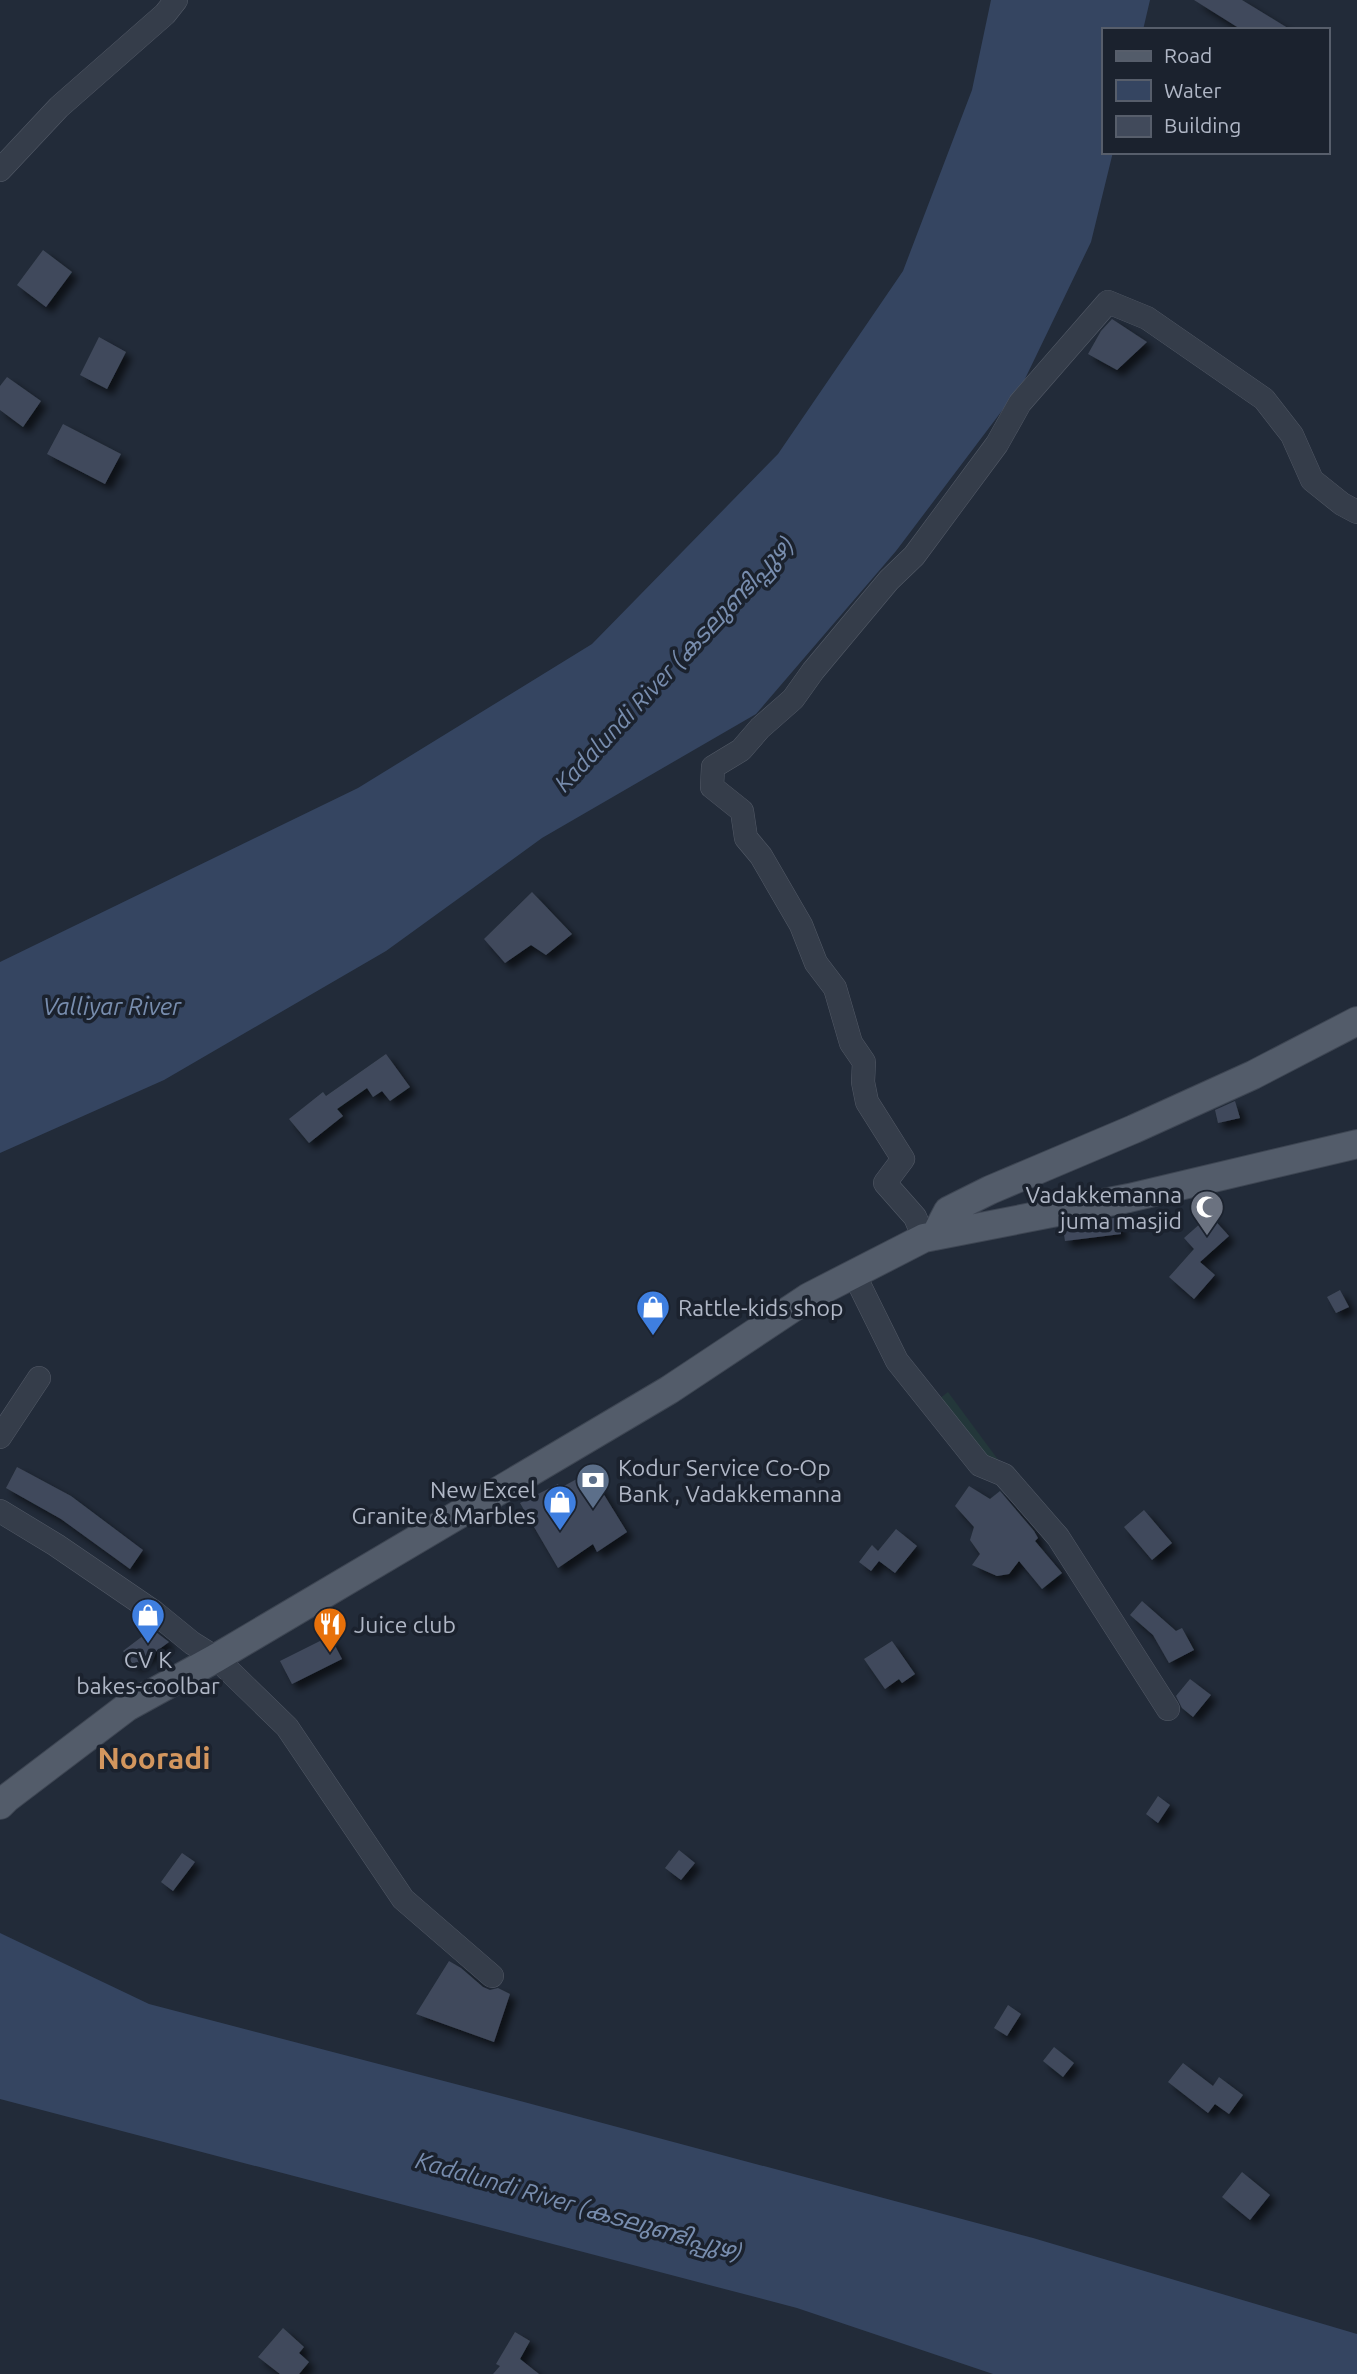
<svg xmlns="http://www.w3.org/2000/svg" width="1357" height="2374" viewBox="0 0 1357 2374" font-family="Ubuntu,'Noto Sans Malayalam',sans-serif">
  <defs>
    <filter id="shadow"><feDropShadow dx="6" dy="6" stdDeviation="3.5" flood-color="#0009"/></filter>
  </defs>
  <rect width="100%" height="100%" fill="#222b39"/>
  <path fill="#23373a" d="M 948,1392 L 1002,1465 L 987,1478 L 966,1466 L 935,1402 Z"/>
  <path fill="#354561" d="M 991,0 L 1150,0 L 1143,30 L 1103,30 L 1103,152 L 1113,152 L 1091,242 L 1023,383 L 896,551 L 756,714 L 542,838 L 386,951 L 164,1080 L 0,1153 L 0,962 L 358,788 L 592,644 L 778,454 L 903,271 L 972,90 Z
    M 0,1933 L 149,2004 L 524,2102 L 1033,2238 L 1357,2334 L 1357,2374 L 993,2374 L 797,2308 L 0,2099 Z"/>
  <path fill="#414a5b" filter="url(#shadow)" d="M 1194,0 L 1242,0 L 1291,30 L 1242,30 Z
    M 43,250 L 72,272 L 46,307 L 17,285 Z
    M 1112,319 L 1147,342 L 1117,370 L 1088,354 L 1101,331 Z
    M 99,337 L 126,352 L 107,389 L 80,375 Z
    M 7,377 L 41,401 L 23,427 L 0,410 L 0,386 Z
    M 63,424 L 121,454 L 105,484 L 47,454 Z
    M 532,892 L 572,934 L 546,955 L 531,945 L 505,963 L 484,939 Z
    M 386,1054 L 410,1087 L 390,1101 L 382,1091 L 373,1097 L 367,1088 L 337,1109 L 343,1116 L 309,1143 L 289,1119 L 323,1092 L 326,1096 Z
    M 1235,1101 L 1240,1118 L 1218,1123 L 1215,1110 Z
    M 1210,1215 L 1229,1236 L 1200,1262 L 1215,1275 L 1194,1299 L 1169,1277 L 1194,1249 L 1184,1238 Z
    M 1119,1217 L 1121,1234 L 1065,1241 L 1063,1228 Z
    M 1340,1290 L 1349,1307 L 1336,1313 L 1327,1297 Z
    M 17,1467 L 71,1496 L 143,1550 L 130,1569 L 61,1519 L 6,1488 Z
    M 590,1472 L 627,1532 L 597,1552 L 593,1544 L 558,1568 L 520,1503 L 558,1484 L 560,1488 Z
    M 969,1486 L 990,1499 L 1000,1491 L 1034,1531 L 1038,1538 L 1035,1541 L 1062,1573 L 1042,1589 L 1019,1561 L 1009,1574 L 997,1576 L 972,1565 L 980,1554 L 970,1540 L 974,1527 L 955,1506 Z
    M 1144,1510 L 1172,1543 L 1152,1560 L 1124,1527 Z
    M 896,1529 L 917,1546 L 895,1573 L 879,1561 L 871,1571 L 859,1562 L 872,1545 L 878,1551 Z
    M 1142,1601 L 1176,1631 L 1182,1628 L 1194,1650 L 1169,1663 L 1153,1635 L 1130,1615 Z
    M 152,1629 L 169,1642 L 135,1667 L 123,1651 Z
    M 330,1636 L 342,1659 L 292,1684 L 280,1661 Z
    M 892,1641 L 915,1674 L 902,1683 L 899,1679 L 885,1689 L 864,1659 Z
    M 1190,1679 L 1211,1695 L 1193,1717 L 1182,1708 L 1176,1696 Z
    M 1158,1796 L 1170,1805 L 1158,1823 L 1146,1814 Z
    M 679,1850 L 695,1863 L 681,1880 L 665,1868 Z
    M 182,1853 L 195,1862 L 173,1891 L 161,1882 Z
    M 449,1961 L 461,1968 L 483,1987 L 490,1990 L 498,1988 L 510,1994 L 494,2042 L 416,2014 Z
    M 1008,2005 L 1021,2014 L 1007,2036 L 994,2028 Z
    M 1054,2047 L 1074,2063 L 1063,2077 L 1043,2061 Z
    M 1183,2063 L 1213,2086 L 1219,2077 L 1243,2095 L 1229,2114 L 1215,2104 L 1208,2113 L 1168,2082 Z
    M 1242,2172 L 1270,2195 L 1250,2220 L 1222,2197 Z
    M 283,2328 L 304,2347 L 299,2353 L 309,2362 L 299,2374 L 280,2374 L 258,2357 Z
    M 515,2332 L 530,2341 L 520,2359 L 539,2374 L 493,2374 L 500,2366 L 496,2364 Z"/>
  <g fill="none" stroke-linecap="round" stroke-linejoin="round">
    <g stroke="#535a67" stroke-width="24">
      <path id="minor" d="M 0,170 L 59,107 L 165,14 L 176,0
        M 924,1238 L 915,1217 L 885,1183 L 903,1159 L 867,1102 L 863,1082 L 864,1062 L 851,1043 L 835,988 L 816,963 L 801,925 L 761,856 L 746,838 L 742,811 L 712,787 L 713,767 L 741,750 L 760,728 L 793,699 L 813,671 L 889,580 L 914,556 L 997,444 L 1020,403 L 1108,302 L 1147,318 L 1264,399 L 1292,435 L 1312,480 L 1342,504 L 1357,512
        M 854,1274 L 897,1361 L 980,1465 L 1004,1475 L 1058,1537 L 1168,1709
        M 0,1437 L 39,1378
        M 0,1511 L 56,1545 L 154,1612 L 192,1643 L 216,1658 L 287,1727 L 403,1899 L 492,1976"/>
    </g>
    <g stroke="#3e4653" stroke-width="30">
      <path id="major" d="M 935,1236 L 948,1211 L 990,1190 L 1134,1129 L 1253,1075 L 1357,1021
        M 0,1805 L 7,1798 L 127,1707 L 216,1658 L 669,1390 L 809,1297 L 924,1238 L 1129,1198 L 1357,1144"/>
    </g>
    <use href="#minor" stroke="#353d4a" stroke-width="23"/>
    <use href="#major" stroke="#535c6a" stroke-width="28"/>
  </g>
  <defs>
    <g id="mosque-pin" transform="scale(1.75)"><path d="M0 17L-7.5 6A9.5 9.5 0 1 1 7.5 6Z" fill="#6b7280" stroke="#1b222e"/><path d="M3.5-4.9A6 6 0 1 0 3.5 4.9A5 5 0 1 1 3.5-4.9Z" fill="#fff"/></g>
    <g id="shop-pin" transform="scale(1.75)"><path d="M0 17L-7.5 6A9.5 9.5 0 1 1 7.5 6Z" fill="#3f7fe0" stroke="#1b222e"/><path d="M-5-2.5h2.3a2.7 3.5 0 0 1 5.4 0H5L5.5 6h-11ZM-1.5-2.5h3a1.5 2.3 0 0 0-3 0Z" fill="#fff"/></g>
    <g id="bank-pin" transform="scale(1.75)"><path d="M0 17L-7.5 6A9.5 9.5 0 1 1 7.5 6Z" fill="#5c6f8a" stroke="#1b222e"/><path d="M-6-4H6V4H-6ZM0-2.3a2.3 2.3 0 1 0 0 4.6a2.3 2.3 0 1 0 0-4.6Z" fill="#fff"/></g>
    <g id="restaurant-pin" transform="scale(1.75)"><path d="M0 17L-7.5 6A9.5 9.5 0 1 1 7.5 6Z" fill="#e8710a" stroke="#1b222e"/><path d="M-5-6h1v4h1v-4h1v4h1v-4h1v5L-1.5 .5V6h-2V.5L-5-1ZM5-6V6H3V1.5H1.5Q1.5-4 5-6Z" fill="#fff"/></g>
  </defs>
  <g fill-rule="evenodd">
    <use href="#mosque-pin" x="1207" y="1207"/>
    <use href="#shop-pin" x="653" y="1307"/>
    <use href="#bank-pin" x="593" y="1480"/>
    <use href="#shop-pin" x="560" y="1502"/>
    <use href="#shop-pin" x="148" y="1615"/>
    <use href="#restaurant-pin" x="330" y="1624"/>
  </g>
  <g text-anchor="middle" dominant-baseline="central" stroke-width="7" stroke-linejoin="round" paint-order="stroke">
    <g font-size="23" fill="#b0b7c6" stroke="#1b222e" text-anchor="start">
      <text x="1182" y="1194" text-anchor="end">Vadakkemanna<tspan x="1182" dy="26">juma masjid</tspan></text>
      <text x="678" y="1307">Rattle-kids shop</text>
      <text x="618" y="1467">Kodur Service Co-Op<tspan x="618" dy="26">Bank , Vadakkemanna</tspan></text>
      <text x="536" y="1489" text-anchor="end">New Excel<tspan x="536" dy="26">Granite &amp; Marbles</tspan></text>
      <text x="354" y="1624">Juice club</text>
      <text x="148" y="1659" text-anchor="middle">CV K<tspan x="148" dy="26">bakes-coolbar</tspan></text>
    </g>
    <g font-size="24" font-style="italic" fill="#788dae" stroke="#1b222e">
      <text transform="translate(674 664) rotate(-47)">Kadalundi River (കടലുണ്ടിപ്പുഴ)</text>
      <text x="112" y="1006">Valliyar River</text>
      <text transform="translate(579 2206) rotate(16)">Kadalundi River (കടലുണ്ടിപ്പുഴ)</text>
    </g>
    <g font-size="30" font-weight="bold" fill="#d3965e" stroke="#1b222e">
      <text x="154" y="1758">Nooradi</text>
    </g>
  </g>
  <rect x="1102" y="28" width="228" height="126" fill="#1b222e" stroke="#575e6b" stroke-width="2"/>
  <rect x="1116" y="51" width="35" height="10" fill="#535c6a" stroke="#575e6b" stroke-width="2"/>
  <text x="1164" y="63" font-size="21" fill="#b0b7c6">Road</text>
  <rect x="1116" y="80" width="35" height="21" fill="#354561" stroke="#575e6b" stroke-width="2"/>
  <text x="1164" y="98" font-size="21" fill="#b0b7c6">Water</text>
  <rect x="1116" y="116" width="35" height="21" fill="#414a5b" stroke="#575e6b" stroke-width="2"/>
  <text x="1164" y="133" font-size="21" fill="#b0b7c6">Building</text>
</svg>
